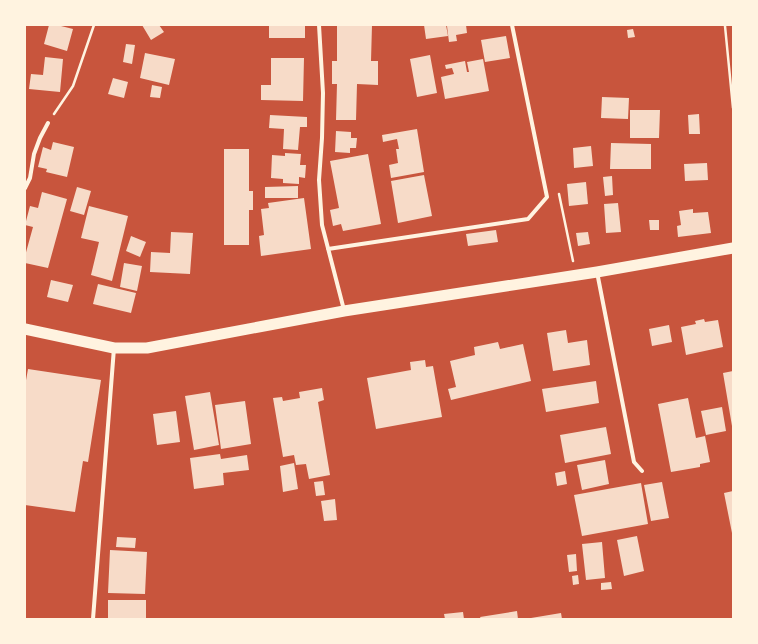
<svg xmlns="http://www.w3.org/2000/svg" width="758" height="644" viewBox="0 0 758 644" font-family="Rubik,sans-serif">
  <rect width="100%" height="100%" fill="#c8553d"/>
  <path fill="#f7dbc8" d="M 49,25 L 57,25 L 73,29 L 67,51 L 44,44 Z
    M 142,25 L 159,25 L 164,32 L 151,40 Z
    M 269,25 L 305,25 L 305,38 L 269,38 Z
    M 337,25 L 372,25 L 371,61 L 378,61 L 378,85 L 357,84 L 356,120 L 336,120 L 337,84 L 332,84 L 332,61 L 337,61 Z
    M 424,25 L 446,25 L 448,36 L 426,39 Z
    M 455,25 L 466,25 L 467,33 L 456,35 L 457,41 L 449,42 L 447,26 Z
    M 633,29 L 635,37 L 628,38 L 627,30 Z
    M 506,36 L 510,58 L 485,62 L 481,40 Z
    M 126,44 L 135,45 L 132,64 L 123,62 Z
    M 145,53 L 175,59 L 169,85 L 140,78 Z
    M 430,55 L 437,93 L 417,97 L 410,59 Z
    M 45,57 L 63,59 L 60,92 L 29,89 L 31,74 L 43,75 Z
    M 271,58 L 304,58 L 303,101 L 261,100 L 261,85 L 271,85 Z
    M 483,59 L 489,91 L 445,99 L 441,77 L 454,74 L 452,68 L 446,69 L 445,65 L 465,61 L 467,72 L 469,72 L 467,62 Z
    M 113,78 L 128,82 L 124,98 L 108,94 Z
    M 152,85 L 162,87 L 160,98 L 150,97 Z
    M 602,97 L 629,98 L 628,119 L 601,118 Z
    M 630,110 L 660,110 L 659,138 L 630,138 Z
    M 699,114 L 700,134 L 689,134 L 688,115 Z
    M 270,115 L 307,117 L 307,127 L 300,127 L 298,150 L 283,149 L 284,129 L 269,128 Z
    M 417,129 L 424,172 L 391,178 L 389,165 L 398,163 L 396,149 L 399,149 L 397,139 L 383,142 L 382,135 Z
    M 336,131 L 351,132 L 351,138 L 357,138 L 356,148 L 350,148 L 350,153 L 335,152 Z
    M 53,142 L 74,147 L 67,177 L 46,172 L 47,169 L 38,167 L 43,147 L 51,150 Z
    M 611,143 L 651,144 L 651,169 L 610,169 Z
    M 591,146 L 593,166 L 574,168 L 573,148 Z
    M 224,149 L 249,149 L 249,191 L 253,191 L 253,210 L 249,210 L 249,245 L 224,245 Z
    M 285,153 L 301,154 L 300,165 L 306,165 L 305,178 L 299,177 L 299,184 L 283,183 L 283,179 L 271,178 L 272,155 L 285,156 Z
    M 368,154 L 381,224 L 343,231 L 341,224 L 333,226 L 330,210 L 339,208 L 330,161 Z
    M 707,163 L 708,180 L 685,181 L 684,164 Z
    M 424,175 L 432,216 L 398,223 L 391,181 Z
    M 612,176 L 613,195 L 605,196 L 603,177 Z
    M 586,182 L 588,204 L 569,206 L 567,184 Z
    M 298,186 L 298,198 L 265,198 L 265,187 Z
    M 77,187 L 91,191 L 84,215 L 70,211 Z
    M 42,192 L 67,199 L 48,268 L 25,263 L 25,256 L 33,227 L 25,225 L 30,206 L 38,208 Z
    M 304,198 L 311,249 L 261,256 L 259,236 L 264,235 L 261,209 L 269,208 L 268,203 Z
    M 618,203 L 621,232 L 606,233 L 604,204 Z
    M 89,206 L 128,216 L 112,281 L 91,275 L 99,242 L 81,238 Z
    M 693,209 L 693,213 L 708,212 L 711,233 L 678,237 L 677,226 L 681,225 L 679,211 Z
    M 649,220 L 659,220 L 659,230 L 650,230 Z
    M 496,230 L 498,242 L 468,246 L 466,234 Z
    M 171,232 L 193,233 L 190,274 L 150,272 L 151,252 L 170,253 Z
    M 588,232 L 590,244 L 578,246 L 576,233 Z
    M 131,236 L 146,242 L 140,257 L 126,251 Z
    M 124,263 L 142,266 L 137,291 L 120,287 Z
    M 51,280 L 73,285 L 68,302 L 47,297 Z
    M 98,284 L 136,293 L 131,313 L 93,304 Z
    M 704,319 L 705,322 L 718,320 L 723,347 L 686,355 L 681,327 L 696,324 L 695,321 Z
    M 669,325 L 672,342 L 652,346 L 649,329 Z
    M 566,330 L 568,343 L 587,340 L 590,365 L 553,371 L 547,333 Z
    M 498,342 L 500,349 L 523,344 L 531,381 L 451,400 L 448,389 L 456,387 L 450,361 L 475,355 L 474,347 Z
    M 425,360 L 426,367 L 433,366 L 442,417 L 376,429 L 367,378 L 411,370 L 410,362 Z
    M 28,369 L 101,380 L 88,462 L 83,461 L 75,512 L 25,505 L 25,386 Z
    M 733,371 L 733,426 L 732,426 L 723,373 Z
    M 596,381 L 599,403 L 546,412 L 542,389 Z
    M 322,388 L 324,400 L 318,402 L 330,475 L 309,479 L 306,464 L 296,465 L 294,455 L 283,457 L 273,398 L 282,397 L 283,401 L 300,398 L 299,392 Z
    M 210,392 L 219,445 L 194,450 L 185,396 Z
    M 688,398 L 696,438 L 705,436 L 710,462 L 700,464 L 700,467 L 671,472 L 658,404 Z
    M 245,401 L 251,444 L 221,449 L 215,405 Z
    M 722,407 L 726,431 L 706,435 L 701,411 Z
    M 176,411 L 180,442 L 157,445 L 153,414 Z
    M 606,427 L 611,454 L 565,463 L 560,435 Z
    M 220,454 L 221,459 L 247,455 L 249,470 L 223,473 L 224,485 L 194,489 L 190,458 Z
    M 605,460 L 609,484 L 582,490 L 577,465 Z
    M 294,463 L 298,489 L 283,492 L 280,466 Z
    M 565,471 L 567,484 L 557,486 L 555,473 Z
    M 323,481 L 325,495 L 316,496 L 314,482 Z
    M 662,482 L 669,518 L 651,521 L 644,485 Z
    M 641,483 L 648,524 L 582,536 L 574,495 Z
    M 733,491 L 733,533 L 732,533 L 724,493 Z
    M 335,499 L 337,520 L 324,521 L 321,501 Z
    M 637,536 L 644,571 L 624,576 L 617,540 Z
    M 117,537 L 136,538 L 135,548 L 116,547 Z
    M 602,542 L 605,578 L 586,580 L 582,544 Z
    M 110,550 L 147,552 L 145,594 L 108,593 Z
    M 576,554 L 577,571 L 569,572 L 567,555 Z
    M 578,575 L 579,584 L 573,585 L 572,576 Z
    M 611,582 L 612,589 L 601,590 L 601,583 Z
    M 108,600 L 146,600 L 146,619 L 108,619 Z
    M 517,611 L 518,619 L 481,619 L 480,617 Z
    M 463,612 L 464,619 L 445,619 L 444,614 Z
    M 561,613 L 562,619 L 531,619 L 531,618 Z"/>
  <g fill="none" stroke-linecap="round" stroke-linejoin="round">
    <path stroke="#fff3e0" stroke-width="2.5" d="M 725,26 L 733,108
      M 54,114 L 73,86 L 94,25
      M 559,194 L 573,261"/>
    <path stroke="#fff3e0" stroke-width="4" d="M 319,25 L 323,93 L 322,138 L 319,180 L 322,225 L 344,310
      M 25,188 L 30,178 L 34,154 L 40,138 L 48,123
      M 328,249 L 528,219 L 547,197 L 512,25
      M 597,272 L 634,462 L 642,471
      M 93,619 L 114,348"/>
    <path stroke="#fff3e0" stroke-width="11" d="M 25,329 L 114,348 L 147,348 L 344,311 L 597,272 L 733,248"/>
  </g>
  <rect width="758" height="644" fill="none" stroke="#fff3e0" stroke-width="52"/>
</svg>
